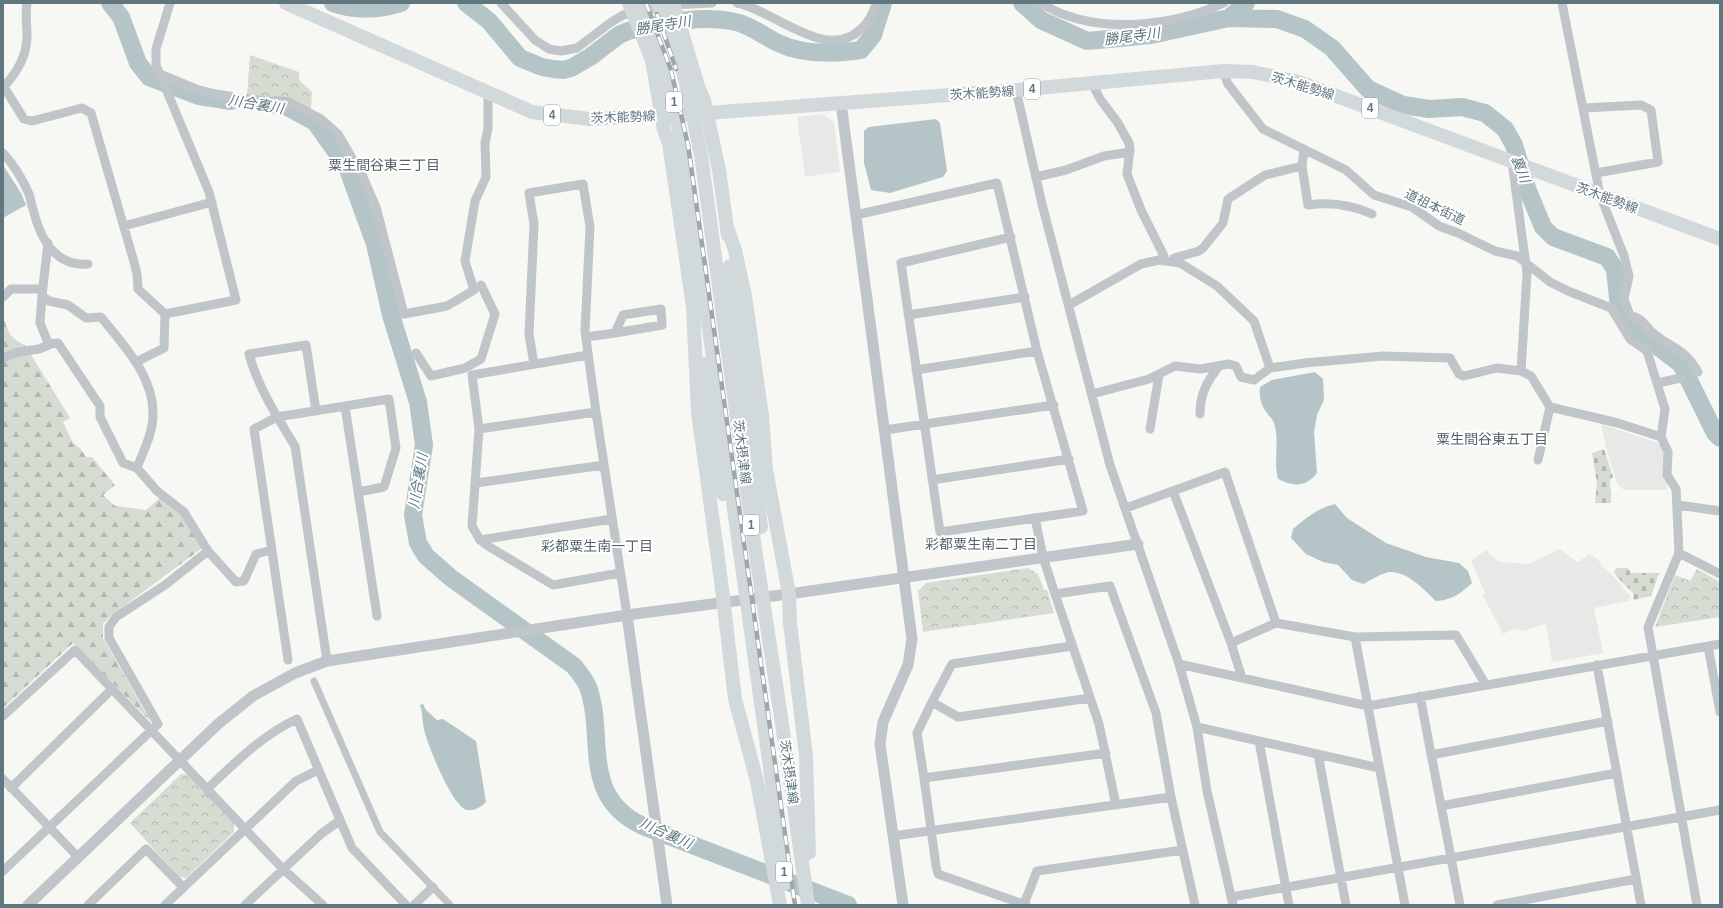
<svg xmlns="http://www.w3.org/2000/svg" width="1723" height="908" viewBox="0 0 1723 908" font-family="Arial,'Noto Sans JP',sans-serif">
  <defs>
    <pattern id="forest-firs" width="22" height="20" patternUnits="userSpaceOnUse"><rect width="22" height="20" fill="#d7dcd3"/><path d="M5 1l3.5 6h-7zM16 11l3.5 6h-7z" fill="#b2b7b0"/></pattern>
    <pattern id="cemetery-stones" width="16" height="16" patternUnits="userSpaceOnUse"><rect width="16" height="16" fill="#d7dcd3"/><path d="M2 7V4a2 2 0 0 1 4 0v3zM10 15v-3a2 2 0 0 1 4 0v3z" fill="#b2b7b0"/></pattern>
    <pattern id="park-crowns" width="20" height="18" patternUnits="userSpaceOnUse"><rect width="20" height="18" fill="#d7dcd3"/><path d="M2 6a3 3 0 1 1 6 0M12 15a3 3 0 1 1 6 0" fill="none" stroke="#b2b7b0"/></pattern>
  </defs>
  <rect width="100%" height="100%" fill="#f7f7f4"/>
  <path fill="#e8e8e7" d="M 823,114 L 834,122 L 840,172 L 805,177 L 797,117 Z
    M 1601,424 L 1658,443 L 1663,450 L 1667,490 L 1624,490 L 1617,483 L 1606,448 Z
    M 1560,549 L 1577,562 L 1580,561 L 1589,554 L 1598,559 L 1601,565 L 1613,576 L 1631,597 L 1628,599 L 1629,601 L 1594,608 L 1603,653 L 1552,662 L 1546,624 L 1523,631 L 1514,629 L 1503,634 L 1482,594 L 1485,593 L 1471,561 L 1486,550 L 1499,562 L 1528,564 Z"/>
  <path fill="url(#forest-firs)" d="M 3,316 C 8,331 9,338 25,345 L 70,418 L 63,422 L 73,443 L 81,449 L 86,457 L 92,457 L 115,485 L 103,495 L 115,506 L 146,510 L 160,498 L 181,513 L 201,546 L 201,549 L 112,615 L 103,624 L 103,638 L 151,722 L 73,643 L 3,708 Z"/>
  <path fill="url(#cemetery-stones)" d="M 1604,449 L 1613,477 L 1610,479 L 1611,503 L 1595,503 L 1597,483 L 1592,453 Z
    M 1617,568 L 1628,568 L 1631,573 L 1659,573 L 1651,596 L 1633,600 L 1633,593 L 1616,576 L 1614,571 Z"/>
  <path fill="url(#park-crowns)" d="M 250,55 L 299,72 L 299,80 L 312,92 L 311,109 L 247,96 Z
    M 1028,568 L 1038,574 L 1044,590 L 1047,590 L 1054,613 L 923,632 L 918,591 L 926,583 Z
    M 1697,569 L 1720,582 L 1720,617 L 1655,627 L 1675,575 L 1690,581 Z
    M 181,774 L 188,775 L 234,823 L 234,832 L 186,878 L 179,877 L 130,823 Z"/>
  <path fill="#b5c5c7" d="M 936,119 L 940,123 L 947,171 L 943,177 L 890,193 L 871,190 L 864,163 L 864,131 L 869,127 Z
    M 3,165 L 21,193 L 26,205 L 3,218 Z
    M 1315,372 L 1323,379 L 1324,400 L 1317,415 L 1314,432 L 1317,473 C 1306,487 1294,487 1278,479 C 1273,461 1280,441 1274,423 C 1273,419 1269,417 1267,413 C 1261,405 1259,397 1260,387 L 1272,380 Z
    M 1335,504 L 1347,518 L 1386,543 L 1426,557 L 1459,563 L 1468,571 L 1472,583 C 1460,594 1452,600 1436,601 C 1424,590 1408,571 1389,572 C 1381,573 1370,581 1363,584 L 1352,580 L 1338,565 L 1323,562 L 1306,554 L 1291,538 L 1293,529 C 1306,518 1318,508 1335,504 Z
    M 423,704 L 426,710 L 437,720 L 443,719 L 476,741 L 486,802 C 480,807 476,811 467,810 C 453,808 427,744 424,729 C 422,721 423,713 420,705 Z"/>
  <g fill="none" stroke-linecap="round" stroke-linejoin="round">
    <path stroke="#b5c5c7" stroke-width="18" d="M 110,3 L 121,17 L 138,63 L 149,77 L 199,96 L 231,101
      M 333,3 C 355,11 380,10 401,3
      M 466,3 L 489,21 L 520,58 L 542,67 L 553,69 L 563,70 L 571,68 L 590,57 L 619,35 L 628,31 C 662,24 696,15 731,21 C 749,24 762,35 778,43 C 803,55 834,54 861,50 L 873,35 L 883,3
      M 1022,3 L 1041,20 L 1087,41 L 1151,35 L 1229,18 L 1246,3
      M 1229,18 L 1277,19 L 1305,29 L 1332,48 L 1368,89 L 1403,105 L 1429,109 L 1462,107 L 1485,113 L 1505,129 L 1514,145 L 1528,191 L 1543,227 L 1553,237 L 1607,257 L 1615,269 L 1619,308 L 1628,324 L 1681,364 L 1715,433 L 1720,438
      M 275,105 L 286,106 L 315,122 L 347,167 L 375,244 L 391,315 L 418,402 L 424,445 L 413,515 L 418,543 L 426,556 L 451,578 L 574,666 C 579,673 585,679 588,687 C 606,736 579,796 643,826 L 848,905"/>
    <path stroke="#bfc5c8" stroke-width="7" d="M 314,681 L 380,832 L 450,905"/>
    <path stroke="#bfc5c8" stroke-width="9" d="M 501,3 L 535,40 L 549,49 L 561,51 L 577,48 L 610,23 L 623,15 L 671,5 L 712,3
      M 737,3 C 774,10 826,63 861,29 C 868,23 874,12 876,3
      M 1041,3 C 1092,36 1171,27 1224,3
      M 1562,3 L 1600,195 L 1624,256 L 1629,276 L 1624,299 L 1630,315 C 1646,321 1641,322 1652,332 C 1670,348 1685,348 1698,372
      M 1223,71 L 1228,84 L 1263,129 L 1346,170 L 1374,195 L 1412,207 L 1439,226 L 1458,233 L 1495,251 L 1517,256 L 1550,282 L 1568,291 L 1611,308 L 1630,339 L 1647,351 L 1665,409 L 1661,437 L 1668,452 L 1667,475 L 1676,489 L 1679,553 L 1648,627 L 1697,905
      M 160,74 L 196,89 L 225,97 L 280,102 L 302,109 L 321,119 L 338,134 L 363,177 L 376,207 L 404,314 L 447,306 L 474,290 L 465,261 L 475,201 L 486,177 L 485,143 L 488,128 L 488,93
      M 1092,83 L 1100,99 L 1118,123 L 1129,143 L 1130,149 L 1127,174 L 1141,210 L 1164,256 L 1164,261
      M 4,87 L 24,119 L 32,121 L 82,108 L 91,113 L 134,262 L 137,274 L 138,289 L 165,314 L 164,348 L 136,362
      M 3,88 C 17,72 27,57 27,35 C 27,24 25,14 27,3
      M 1016,90 L 1042,204 L 1110,465 L 1179,664 L 1197,727 L 1207,791 L 1233,905
      M 1584,108 L 1641,105 L 1651,110 L 1658,162 L 1596,173
      M 1304,149 L 1302,166 L 1308,205 C 1329,202 1352,205 1372,214
      M 3,153 C 13,164 23,180 29,194 C 31,199 31,204 33,209 C 40,238 55,267 88,264
      M 1512,162 L 1527,273 L 1521,371 L 1531,376 L 1550,407 L 1538,460
      M 1036,177 L 1066,170 L 1104,156 L 1130,152
      M 856,215 L 997,183 L 1037,351 L 1083,511 L 940,532 L 901,263 L 1011,237
      M 124,226 L 212,202
      M 48,243 L 42,296 L 49,301 L 68,305 L 86,318 L 101,317 C 124,346 154,376 153,415 C 153,433 143,452 137,468
      M 1173,262 L 1174,258 L 1199,251 L 1203,248 L 1223,223 L 1228,199 L 1265,175 L 1302,166
      M 3,297 L 11,289 L 42,289
      M 1069,305 L 1141,264 L 1159,260 L 1180,263 L 1217,286 L 1254,321 L 1270,368
      M 165,314 L 236,300 L 209,192 L 156,65 L 156,49 L 170,3
      M 908,315 L 1025,297
      M 586,337 L 615,333 L 623,315 L 661,309 L 662,325 L 615,333
      M 49,344 L 58,343 L 100,406 L 100,417 L 123,463 L 137,468 L 157,491 L 184,512 L 208,551 L 236,582 L 244,581 L 256,554 L 272,550
      M 416,353 L 431,376 L 465,368 L 481,359 L 495,314 L 481,285
      M 588,355 L 472,375 L 479,429 L 472,526 L 480,540 L 488,546 L 553,585 L 620,573
      M 3,358 L 18,352 L 39,349 L 49,345 L 40,323 L 42,296
      M 534,364 L 529,334 L 534,224 L 529,193 L 583,184 L 590,227 L 585,331 L 596,412 L 627,615
      M 916,370 L 1037,351
      M 1657,383 L 1681,378
      M 1092,394 L 1149,379 L 1175,366 L 1200,369 L 1229,364 L 1236,366 L 1241,377 L 1254,380 L 1270,368 L 1305,363 L 1383,356 L 1450,358 L 1459,374 L 1464,376 L 1497,368 L 1521,371
      M 345,406 L 377,616
      M 1550,407 L 1618,423 L 1661,437
      M 316,411 L 306,345 L 249,354 C 258,387 277,417 295,446 L 327,661
      M 1200,414 C 1200,393 1207,382 1219,366
      M 479,429 L 596,412
      M 1150,429 L 1159,375
      M 885,430 L 1054,405
      M 932,480 L 1069,459
      M 476,483 L 604,465
      M 1173,491 L 1231,643
      M 1678,505 L 1720,511
      M 1126,508 L 1225,472 L 1276,623 L 1355,637 L 1405,905
      M 1035,518 L 1043,557 L 1055,594
      M 480,540 L 612,519
      M 1679,553 L 1720,574
      M 1355,637 L 1456,635 L 1486,685
      M 1072,646 L 952,664 L 932,702 L 958,717 L 1090,698
      M 1708,646 L 1720,712
      M 288,660 L 254,429 L 277,417 L 389,399 L 396,448 L 384,487 L 358,492
      M 1179,664 L 1368,706 L 1720,644
      M 1597,665 L 1641,905
      M 1242,678 L 1231,643 L 1276,623
      M 1420,696 L 1460,905
      M 3,716 L 75,650 L 283,869 L 323,905
      M 1197,727 L 1259,741 L 1289,905
      M 1259,741 L 1379,768
      M 1318,754 L 1346,905
      M 1431,755 L 1608,721
      M 924,778 L 917,733 L 932,702
      M 3,779 L 78,857
      M 11,788 L 112,689
      M 207,789 C 235,763 262,735 297,719 L 352,848 L 406,905
      M 1116,805 L 1099,724 L 1055,594 L 1110,586 L 1156,713 L 1171,797 L 1195,905
      M 1441,806 L 1617,773
      M 893,836 L 1171,797
      M 3,871 L 158,724 L 109,638 L 109,627 L 116,617 L 165,585 L 208,551
      M 1231,897 L 1720,810
      M 1024,904 L 1037,871 L 1183,850
      M 88,905 L 146,849 L 183,887
      M 165,905 L 296,781 L 318,770
      M 245,905 L 321,834 L 339,821
      M 414,905 L 433,887
      M 1026,905 L 938,874 L 936,866 L 924,778 L 1106,753
      M 1497,905 L 1636,879"/>
    <path stroke="#bfc5c8" stroke-width="11" d="M 841,103 L 912,639 L 908,665 L 883,722 L 880,744 L 903,905
      M 627,615 L 667,905
      M 28,905 L 218,724 L 253,696 L 295,673 L 327,661 L 627,615 L 789,594 L 1138,544"/>
    <path stroke="#d2d9db" stroke-width="14" d="M 286,3 L 532,112 L 589,119 L 707,113 L 1016,90 L 1223,71 L 1253,72 L 1299,82 L 1720,239
      M 629,3 L 652,60 L 664,130 L 669,143 L 693,307 L 698,412 L 721,581 L 735,699 L 757,781 L 780,905
      M 641,3 L 665,68 L 685,156 L 786,883
      M 658,3 L 684,74 L 701,155 L 754,542 L 781,717 L 808,905
      M 673,3 L 699,89 L 704,100 L 719,170 L 728,235
      M 727,227 L 735,250 L 745,296 L 762,416 L 766,469 L 789,594 L 790,623 L 806,756 L 809,853
      M 730,266 L 761,527
      M 703,364 L 723,494"/>
    <g stroke="#9ea8ac" stroke-width="4.5">
      <path id="rail" d="M 646,3 L 671,70 L 688,145 L 795,905
        M 657,14 L 676,69"/>
    </g>
    <use href="#rail" stroke="#fff" stroke-width="3" stroke-dasharray="9" stroke-linecap="butt"/>
  </g>
  <g text-anchor="middle" dominant-baseline="central" stroke-width="4" stroke-linejoin="round" paint-order="stroke">
    <g fill="#fff" stroke="#90a0a5" stroke-width="1">
      <rect x="1024" y="79" width="16" height="20" rx="3"/>
      <rect x="666" y="92" width="16" height="20" rx="3"/>
      <rect x="1362" y="98" width="16" height="20" rx="3"/>
      <rect x="544" y="105" width="16" height="20" rx="3"/>
      <rect x="743" y="515" width="16" height="20" rx="3"/>
      <rect x="776" y="862" width="16" height="20" rx="3"/>
    </g>
    <g font-size="12" font-weight="bold" fill="#61777f">
      <text x="1032" y="89">4</text>
      <text x="674" y="102">1</text>
      <text x="1370" y="108">4</text>
      <text x="552" y="115">4</text>
      <text x="751" y="525">1</text>
      <text x="784" y="872">1</text>
    </g>
    <g font-size="13" fill="#61777f" stroke="#fff">
      <text transform="translate(1303 86) rotate(17)">茨木能勢線</text>
      <text transform="translate(982 93) rotate(-4)">茨木能勢線</text>
      <text transform="translate(623 117) rotate(-2)">茨木能勢線</text>
      <text transform="translate(1607 198) rotate(20)">茨木能勢線</text>
      <text transform="translate(1435 207) rotate(26)">道祖本街道</text>
      <text transform="translate(742 452) rotate(83)">茨木摂津線</text>
      <text transform="translate(789 772) rotate(82)">茨木摂津線</text>
    </g>
    <g font-size="14" font-style="italic" fill="#5c767b" stroke="#fff">
      <text transform="translate(663 25) rotate(-9)">勝尾寺川</text>
      <text transform="translate(1132 36) rotate(-7)">勝尾寺川</text>
      <text transform="translate(256 104) rotate(9)">川合裏川</text>
      <text transform="translate(1521 169) rotate(69)">裏川</text>
      <text transform="translate(418 481) rotate(-81)">川合裏川</text>
      <text transform="translate(666 833) rotate(24)">川合裏川</text>
    </g>
    <g font-size="14" fill="#53636a" stroke="#fff">
      <text x="384" y="165">粟生間谷東三丁目</text>
      <text x="1492" y="439">粟生間谷東五丁目</text>
      <text x="981" y="544">彩都粟生南二丁目</text>
      <text x="597" y="546">彩都粟生南一丁目</text>
    </g>
  </g>
  <rect width="1723" height="908" fill="none" stroke="#61777f" stroke-width="8"/>
</svg>
